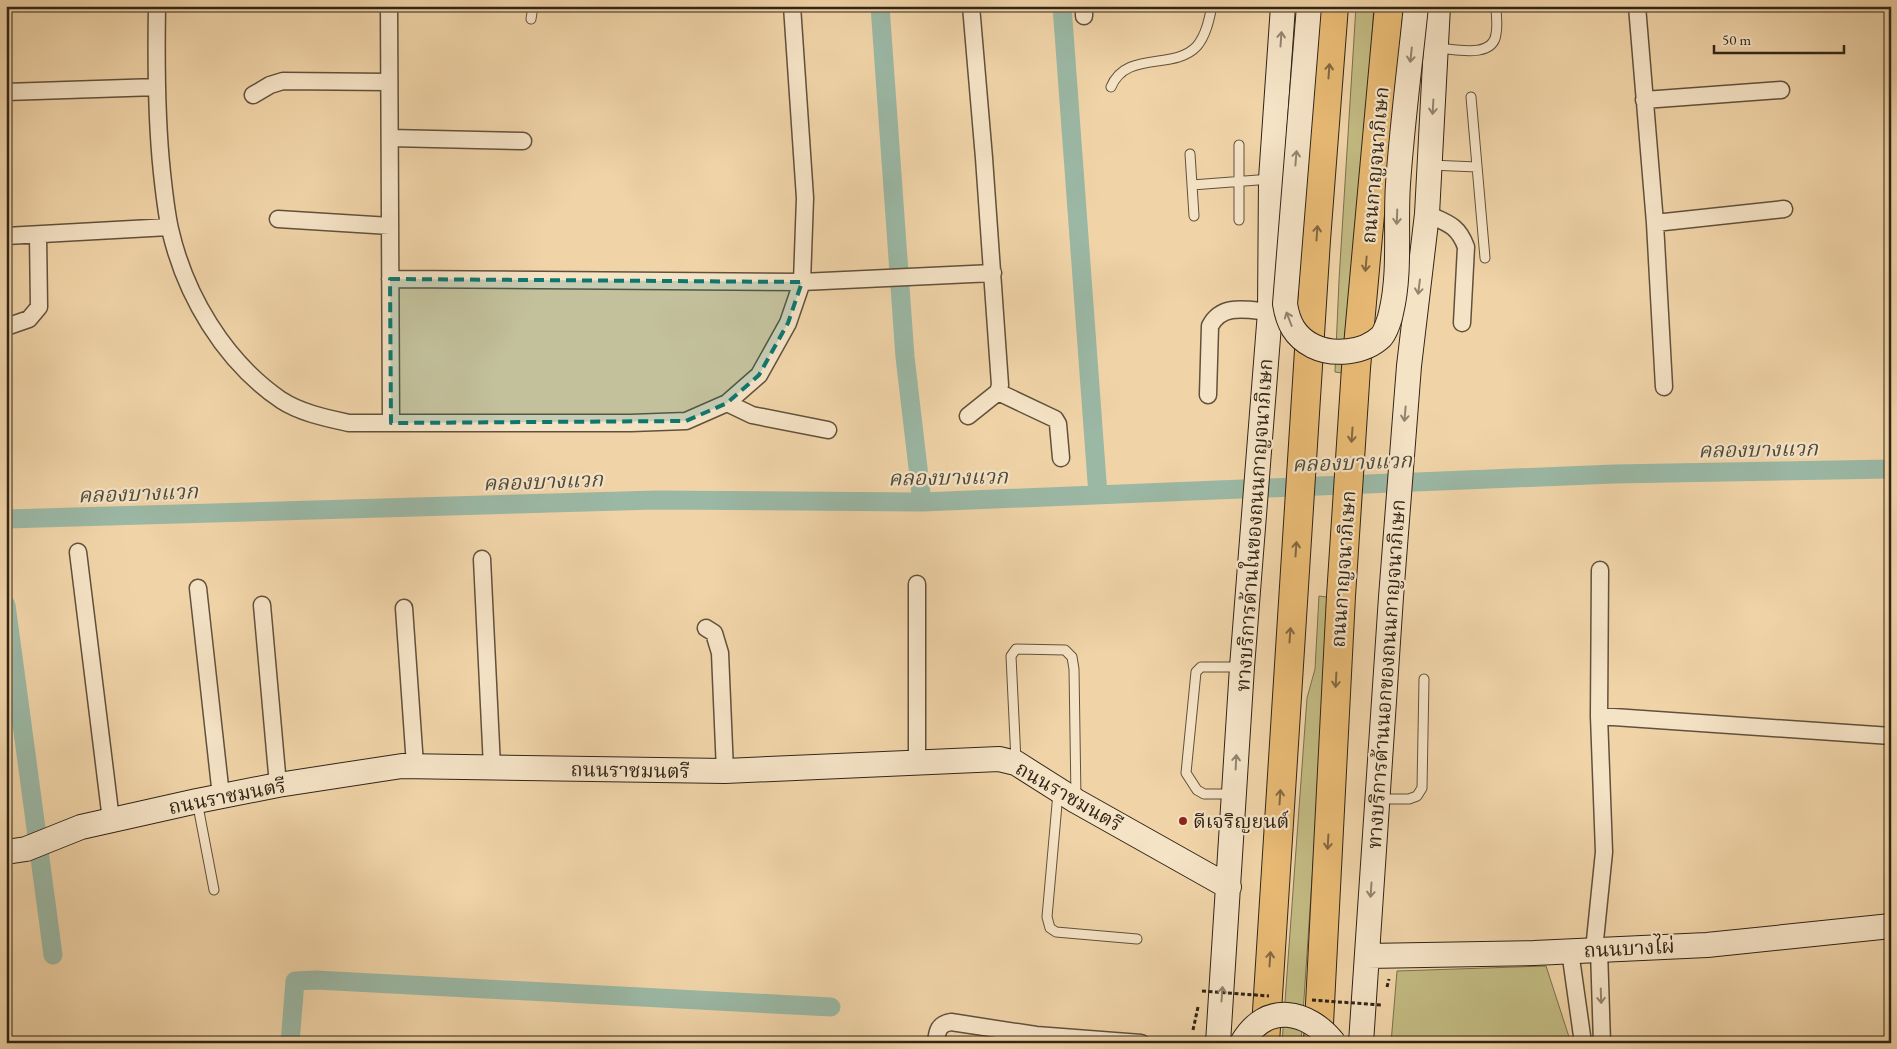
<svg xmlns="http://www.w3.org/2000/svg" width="1897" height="1049" viewBox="0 0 1897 1049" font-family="'EB Garamond','Noto Serif Thai',serif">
  <rect width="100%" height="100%" fill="#f0d4a8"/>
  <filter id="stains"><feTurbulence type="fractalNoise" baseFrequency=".004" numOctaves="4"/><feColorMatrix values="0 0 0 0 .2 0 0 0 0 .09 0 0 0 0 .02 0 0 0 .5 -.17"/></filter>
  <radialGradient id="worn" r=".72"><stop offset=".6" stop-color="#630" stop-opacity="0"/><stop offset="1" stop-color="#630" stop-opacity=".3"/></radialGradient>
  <path fill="#c2ba82" stroke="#7a704c" d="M 1356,6 L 1374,6 L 1353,326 L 1342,373 L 1335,372 L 1339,280 Z
    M 1319,596 L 1327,597 L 1325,686 L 1301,1043 L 1282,1043 L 1307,698 L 1315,669 Z
    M 1546,966 L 1571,1043 L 1391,1043 L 1397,971 Z"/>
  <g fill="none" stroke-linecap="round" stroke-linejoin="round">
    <path stroke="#9bb8a5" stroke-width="19" d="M 880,6 L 905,357 L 922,502
      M 1062,6 L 1098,495
      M 6,519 L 656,500 L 922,502 L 1614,474 L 1891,469
      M 6,605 L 53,955
      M 290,1043 L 295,981 L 316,980 L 831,1007"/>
    <g stroke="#61513b" stroke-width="11">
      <path id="lane" d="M 531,19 L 533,6
        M 1437,48 C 1454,49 1493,59 1496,34 C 1498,25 1496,15 1496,6
        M 1111,87 C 1126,50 1174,71 1197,46 C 1206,35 1209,20 1212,6
        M 1471,97 L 1485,258
        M 1190,154 L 1192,185
        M 1430,165 L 1477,167
        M 1194,216 L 1192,185 L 1271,179
        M 1239,220 L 1239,145
        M 1016,761 L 1011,656 L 1016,649 L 1065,650 L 1072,657 L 1074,669 L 1076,798
        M 1058,793 L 1047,917 L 1050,928 L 1056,932 L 1137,939
        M 1233,794 L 1204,794 L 1197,790 L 1186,773 L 1196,672 L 1201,667 L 1242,667
        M 1379,799 L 1409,799 L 1417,796 L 1422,788 L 1424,679
        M 197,801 L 214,890"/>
    </g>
    <g stroke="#61513b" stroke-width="19">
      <path id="street" d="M 157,6 C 156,62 156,117 162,173 C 164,191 166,211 170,229 C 185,295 224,361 281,400 C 301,413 326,418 349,423 L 631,423 L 686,421 L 727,403 L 759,375 L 788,323 L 802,282 L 805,198 L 792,6
        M 389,6 L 391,423
        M 1637,6 L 1655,223 L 1664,387
        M 1084,16 L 1084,6
        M 6,92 L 157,87
        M 253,95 L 270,85 L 283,81 L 389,82
        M 1644,100 L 1781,90
        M 390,138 L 523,141
        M 1427,214 C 1447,223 1458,225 1466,247 L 1462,323
        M 278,219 L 390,226
        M 1655,223 L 1784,209
        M 6,236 L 169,227
        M 390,279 L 802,282 L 993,273
        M 6,327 L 29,319 L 39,307 L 38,235
        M 998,392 L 1055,419 L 1058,424 L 1061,458
        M 1208,395 L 1210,326 C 1222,303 1247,310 1270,312
        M 727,403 L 752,415 L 828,430
        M 968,416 L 998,392 L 1000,385 L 984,158 L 971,6
        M 78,552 L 111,820
        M 482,559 L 492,767
        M 198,588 L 221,796
        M 262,605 L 278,785
        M 404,608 L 415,765
        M 706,628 L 714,633 L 720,653 L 725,771
        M 1599,716 L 1891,736
        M 917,761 L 917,584
        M 1594,950 L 1604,852 L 1599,716 L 1600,570
        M 1599,950 L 1602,1043
        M 1570,951 L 1583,1043
        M 936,1043 C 937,1030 939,1024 951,1022 L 1036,1035 L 1141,1043"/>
    </g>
    <g stroke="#312517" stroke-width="26">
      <path id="secondary" d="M 6,852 L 26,849 L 81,827 L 197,801 L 278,785 L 402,766 L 725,771 L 999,759 L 1016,763 L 1076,801 L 1229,887
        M 1367,956 L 1534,953 L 1707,945 L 1891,926
        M 1218,1043 L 1242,667 L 1270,312 L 1271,179 L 1283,6
        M 1361,1043 L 1391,597 L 1409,366 L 1427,214 L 1438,6"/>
    </g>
    <g stroke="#312517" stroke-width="30">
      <path id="highway" d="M 1265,1043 L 1316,240 L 1334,6
        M 1318,1043 L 1341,596 L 1356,368 L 1389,6"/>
    </g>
    <path stroke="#312517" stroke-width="3" stroke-dasharray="4 2.5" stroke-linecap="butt" d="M 1387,987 L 1389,979
      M 1193,1030 L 1198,1007"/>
    <use href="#lane" stroke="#f5e3c6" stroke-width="9"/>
    <use href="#street" stroke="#f5e3c6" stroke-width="16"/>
    <use href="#secondary" stroke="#f5e3c6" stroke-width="24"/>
    <use href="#highway" stroke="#e8ba74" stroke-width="28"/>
    <g stroke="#312517" stroke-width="26" stroke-linecap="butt">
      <path id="secondary-bridge" d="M 1309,6 L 1285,304 C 1288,323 1295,337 1313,346 C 1333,356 1364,353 1381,337 C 1385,333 1390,319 1391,313 C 1401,272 1395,226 1398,184 C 1402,125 1410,65 1416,6
        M 1242,1043 C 1266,1001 1308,1010 1334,1043"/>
    </g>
    <path stroke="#312517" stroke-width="3" stroke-dasharray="4 2.5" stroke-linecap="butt" d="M 1202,991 L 1269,996
      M 1312,1000 L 1381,1005"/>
    <use href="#secondary-bridge" stroke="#f5e3c6" stroke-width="24"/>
  </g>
  <defs><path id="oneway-shaft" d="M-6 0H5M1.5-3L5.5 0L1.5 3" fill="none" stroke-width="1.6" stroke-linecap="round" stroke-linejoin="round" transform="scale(1.25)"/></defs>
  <g stroke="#93846e">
    <use href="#oneway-shaft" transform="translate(1281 39) rotate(-86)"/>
    <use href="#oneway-shaft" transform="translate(1411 55) rotate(96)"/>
    <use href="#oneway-shaft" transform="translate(1433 107) rotate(93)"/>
    <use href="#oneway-shaft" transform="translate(1296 158) rotate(-85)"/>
    <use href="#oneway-shaft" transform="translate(1397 217) rotate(92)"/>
    <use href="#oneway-shaft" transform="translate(1419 287) rotate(97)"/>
    <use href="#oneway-shaft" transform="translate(1289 319) rotate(-111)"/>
    <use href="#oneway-shaft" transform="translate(1405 414) rotate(95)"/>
    <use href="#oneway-shaft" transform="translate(1236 762) rotate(-87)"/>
    <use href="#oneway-shaft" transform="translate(1371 890) rotate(94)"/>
    <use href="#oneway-shaft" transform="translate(1222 994) rotate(-86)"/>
    <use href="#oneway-shaft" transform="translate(1601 996) rotate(88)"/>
  </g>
  <g stroke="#836841">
    <use href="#oneway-shaft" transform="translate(1329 71) rotate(-86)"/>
    <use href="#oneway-shaft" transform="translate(1317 233) rotate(-86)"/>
    <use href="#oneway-shaft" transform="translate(1366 264) rotate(95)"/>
    <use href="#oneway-shaft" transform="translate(1352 435) rotate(94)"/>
    <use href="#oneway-shaft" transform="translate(1296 549) rotate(-86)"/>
    <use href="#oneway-shaft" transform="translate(1290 635) rotate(-86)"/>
    <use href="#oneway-shaft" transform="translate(1336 680) rotate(93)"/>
    <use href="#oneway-shaft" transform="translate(1280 797) rotate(-86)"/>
    <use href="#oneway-shaft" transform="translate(1328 842) rotate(93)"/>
    <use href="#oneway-shaft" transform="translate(1270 959) rotate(-86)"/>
  </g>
  <path fill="#0f766e" fill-opacity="0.2" stroke="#0f766e" stroke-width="4" stroke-dasharray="10 6" stroke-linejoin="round" d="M 390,279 L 802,282 L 788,323 L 759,375 L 727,403 L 686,421 L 391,423 Z"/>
  <circle fill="#8f2418" stroke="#f5e3c6" stroke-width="2" cx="1183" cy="821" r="5"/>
  <g text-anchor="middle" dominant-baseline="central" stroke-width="4.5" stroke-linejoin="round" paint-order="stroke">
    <g font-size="20" fill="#312517" stroke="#f5e3c6">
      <text transform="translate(1375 165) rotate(-85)">ถนนกาญจนาภิเษก</text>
      <text transform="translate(1254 525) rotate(-86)">ทางบริการด้านในของถนนกาญจนาภิเษก</text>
      <text transform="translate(1343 569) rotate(-86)">ถนนกาญจนาภิเษก</text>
      <text transform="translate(1386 674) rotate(-86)">ทางบริการด้านนอกของถนนกาญจนาภิเษก</text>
      <text transform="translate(630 770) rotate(1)">ถนนราชมนตรี</text>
      <text transform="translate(227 796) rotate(-11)">ถนนราชมนตรี</text>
      <text transform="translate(1069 796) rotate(30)">ถนนราชมนตรี</text>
      <text transform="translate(1629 948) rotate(-3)">ถนนบางไผ่</text>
    </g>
    <g font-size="20" fill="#312517" stroke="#f5e3c6" text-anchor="start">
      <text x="1193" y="821">ดีเจริญยนต์</text>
    </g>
    <g font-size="21" font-style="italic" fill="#4c4a3a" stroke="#f5e3c6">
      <text transform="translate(1758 449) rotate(-1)">คลองบางแวก</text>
      <text transform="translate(1352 462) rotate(-2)">คลองบางแวก</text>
      <text transform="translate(948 477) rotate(-1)">คลองบางแวก</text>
      <text transform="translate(543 481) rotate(-2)">คลองบางแวก</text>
      <text transform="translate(138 493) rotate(-2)">คลองบางแวก</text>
    </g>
  </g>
  <rect width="1897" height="1049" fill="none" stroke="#f0d4a8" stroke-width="25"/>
  <rect x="8" y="8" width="1882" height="1034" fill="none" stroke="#312517" stroke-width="2.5"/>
  <rect x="12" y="12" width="1872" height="1024" fill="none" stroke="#312517"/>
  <path d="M1714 45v8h130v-8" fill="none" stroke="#312517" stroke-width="2.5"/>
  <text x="1722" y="45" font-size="15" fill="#312517" stroke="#f5e3c6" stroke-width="4" paint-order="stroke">50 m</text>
  <rect width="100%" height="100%" filter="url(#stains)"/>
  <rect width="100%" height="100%" fill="url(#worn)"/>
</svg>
